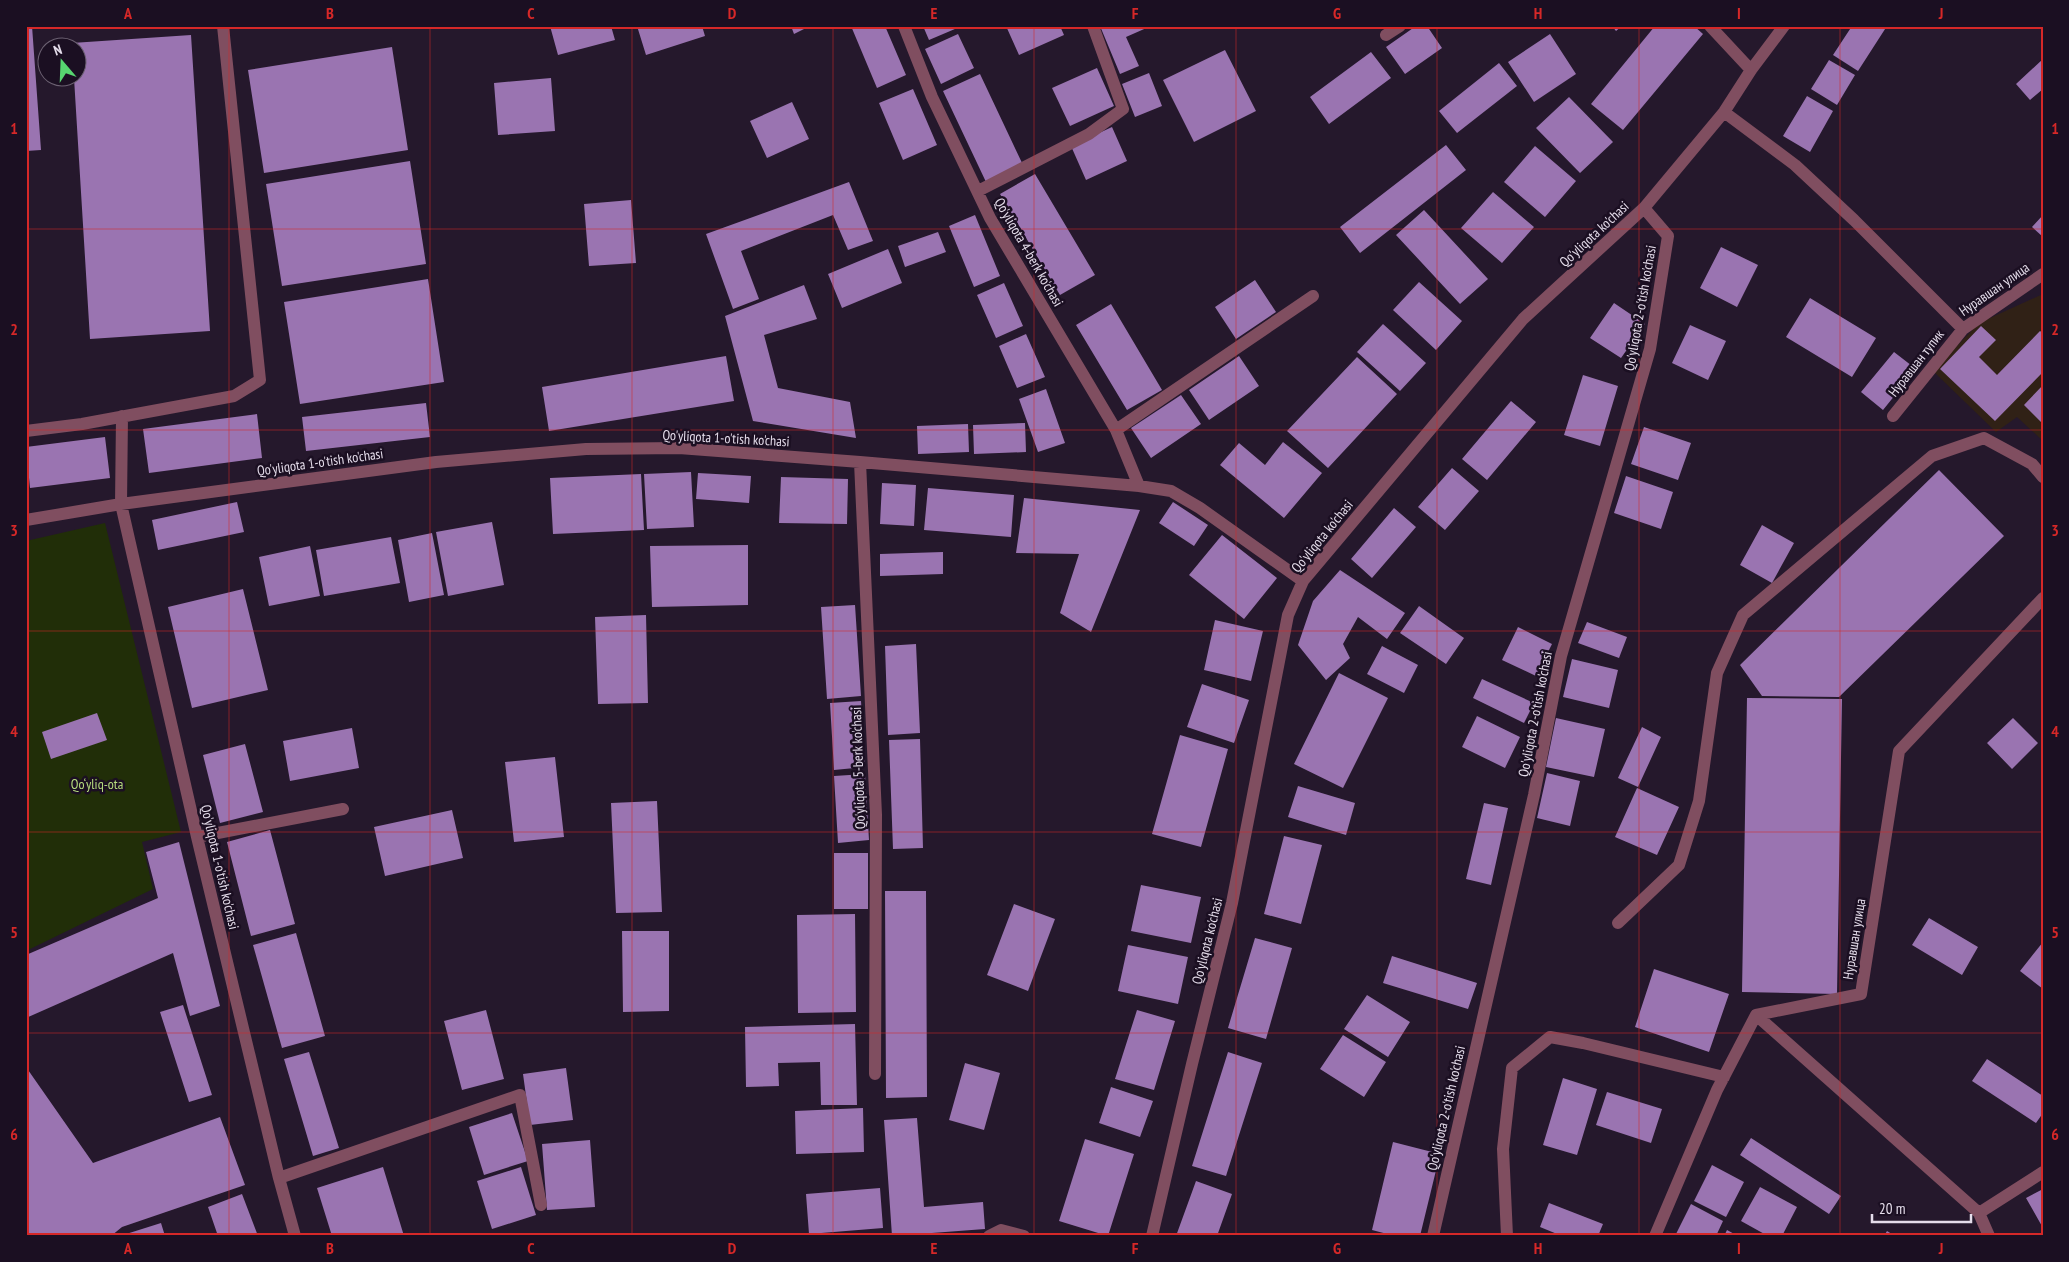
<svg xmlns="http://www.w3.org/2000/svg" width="2069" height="1262" viewBox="0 0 2069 1262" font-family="'PT Sans Narrow',sans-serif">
  <rect width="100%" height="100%" fill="#25182c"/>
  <path fill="#302116" d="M 2043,294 L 2043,441 L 2017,417 L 1996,432 L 1933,371 L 1979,323 Z"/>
  <path fill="#212e08" d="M 105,523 L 181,832 L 142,842 L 153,889 L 26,951 L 26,541 Z"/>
  <path fill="#9a74b1" d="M 26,26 L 32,26 L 41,150 L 26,151 Z
    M 550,26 L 611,26 L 615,40 L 558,55 Z
    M 637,26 L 702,26 L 705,36 L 646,55 Z
    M 791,26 L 810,26 L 794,34 Z
    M 851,26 L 885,26 L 906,75 L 877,88 Z
    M 923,26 L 962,26 L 929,40 Z
    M 1006,26 L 1060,26 L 1064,35 L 1019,55 Z
    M 1100,26 L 1151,26 L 1126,37 L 1139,66 L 1120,74 Z
    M 1416,26 L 1427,26 L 1442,48 L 1405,74 L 1386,47 Z
    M 1612,26 L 1622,26 L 1616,31 Z
    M 1655,26 L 1694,26 L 1703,34 L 1623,130 L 1591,104 Z
    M 1852,26 L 1887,26 L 1858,71 L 1833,55 Z
    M 958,34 L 974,68 L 941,84 L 925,49 Z
    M 1550,34 L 1576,74 L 1534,102 L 1508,62 Z
    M 191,35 L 210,331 L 90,339 L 74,78 L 78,78 L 78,48 L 72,48 L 72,43 Z
    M 392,47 L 408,150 L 264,173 L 248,70 Z
    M 1225,50 L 1256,111 L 1194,142 L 1163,80 Z
    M 1371,52 L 1391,78 L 1329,124 L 1310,97 Z
    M 2043,59 L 2043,89 L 2030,100 L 2016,84 Z
    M 1829,60 L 1855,75 L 1837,105 L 1811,89 Z
    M 1499,63 L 1517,86 L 1457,133 L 1439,111 Z
    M 1097,68 L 1114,106 L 1070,126 L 1052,88 Z
    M 1149,73 L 1162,106 L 1135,117 L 1122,84 Z
    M 980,74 L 1023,165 L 986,182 L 943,91 Z
    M 551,78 L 555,131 L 498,135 L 494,83 Z
    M 913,89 L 937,145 L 903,160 L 879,103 Z
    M 1807,96 L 1833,111 L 1810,152 L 1783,136 Z
    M 1569,97 L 1613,142 L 1580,173 L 1536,128 Z
    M 792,102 L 809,139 L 767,158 L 750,121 Z
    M 1112,127 L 1127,161 L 1086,180 L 1071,146 Z
    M 1446,145 L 1466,170 L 1360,253 L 1340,227 Z
    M 1535,146 L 1576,181 L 1545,217 L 1504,182 Z
    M 410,161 L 426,264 L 282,286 L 266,184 Z
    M 1035,174 L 1095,275 L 1060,295 L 1000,194 Z
    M 849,182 L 873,241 L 848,250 L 833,215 L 741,251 L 759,299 L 733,309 L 706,234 Z
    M 1493,192 L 1534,227 L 1502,263 L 1461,228 Z
    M 631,200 L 636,263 L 589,266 L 584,204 Z
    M 1424,210 L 1488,279 L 1460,304 L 1396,235 Z
    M 975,215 L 1000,276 L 974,287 L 949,226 Z
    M 2043,215 L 2043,237 L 2032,227 Z
    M 938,232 L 946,252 L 905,267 L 898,246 Z
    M 1721,247 L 1758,265 L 1737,307 L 1700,288 Z
    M 888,249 L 902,283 L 842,308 L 828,274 Z
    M 428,279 L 444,382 L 300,404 L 284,302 Z
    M 1255,280 L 1276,312 L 1236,339 L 1215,307 Z
    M 1419,282 L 1462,321 L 1436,350 L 1393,310 Z
    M 1004,283 L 1023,326 L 996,338 L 977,295 Z
    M 804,285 L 817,319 L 764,335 L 778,388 L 850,402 L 856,438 L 753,421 L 725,316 Z
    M 1810,298 L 1876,338 L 1852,377 L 1786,337 Z
    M 1614,303 L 1645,324 L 1621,358 L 1590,338 Z
    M 1111,304 L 1162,390 L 1127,410 L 1076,325 Z
    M 1383,324 L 1426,363 L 1400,391 L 1357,352 Z
    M 1690,325 L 1726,341 L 1708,380 L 1672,363 Z
    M 1981,326 L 1996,340 L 1979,357 L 1997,375 L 2040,331 L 2043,333 L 2043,372 L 1995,421 L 1940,369 Z
    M 1026,334 L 1045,377 L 1017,388 L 999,346 Z
    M 1894,352 L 1916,369 L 1883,410 L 1861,392 Z
    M 726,356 L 734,401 L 549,431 L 542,387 Z
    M 1239,356 L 1259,386 L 1209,420 L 1189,390 Z
    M 1357,357 L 1397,394 L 1328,468 L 1287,431 Z
    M 1583,375 L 1618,386 L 1600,446 L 1564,435 Z
    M 2043,385 L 2043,424 L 2024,405 Z
    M 1046,389 L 1065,443 L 1038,452 L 1019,399 Z
    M 1181,395 L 1201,424 L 1151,458 L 1131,428 Z
    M 1511,401 L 1536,422 L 1487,480 L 1462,459 Z
    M 426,403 L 430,437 L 306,451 L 302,417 Z
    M 257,414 L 262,458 L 149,473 L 143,429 Z
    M 1025,423 L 1026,452 L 974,454 L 973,425 Z
    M 968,424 L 969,452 L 918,454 L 917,426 Z
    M 1644,427 L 1691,443 L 1678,480 L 1631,464 Z
    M 105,437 L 110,478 L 30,488 L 26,447 Z
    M 1283,442 L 1322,473 L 1284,518 L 1220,465 L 1239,443 L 1265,465 Z
    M 1452,468 L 1479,491 L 1445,530 L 1418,507 Z
    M 1939,470 L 2004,536 L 1839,697 L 1762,696 L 1740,665 Z
    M 691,472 L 694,527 L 647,529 L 644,474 Z
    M 698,473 L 751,476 L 749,503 L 696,499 Z
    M 641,474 L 644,530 L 553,534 L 550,478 Z
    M 1626,476 L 1673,492 L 1661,529 L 1614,513 Z
    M 781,477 L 848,479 L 847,524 L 779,523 Z
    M 882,483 L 916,485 L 914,526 L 880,524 Z
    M 928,488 L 1014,495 L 1011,537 L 924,530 Z
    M 1024,498 L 1140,510 L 1091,632 L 1060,613 L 1079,554 L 1016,553 Z
    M 237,502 L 244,532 L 158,550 L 152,520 Z
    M 1173,502 L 1208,525 L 1194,546 L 1159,523 Z
    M 1394,508 L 1416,527 L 1372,578 L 1351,559 Z
    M 492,522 L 504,585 L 448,596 L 436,532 Z
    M 1762,525 L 1794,543 L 1772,583 L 1740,565 Z
    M 432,533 L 444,595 L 409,602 L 398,540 Z
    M 1222,535 L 1277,578 L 1244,619 L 1189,575 Z
    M 391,537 L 400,583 L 324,596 L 316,550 Z
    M 748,545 L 748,605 L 652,607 L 650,546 Z
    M 310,546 L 320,596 L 269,606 L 259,557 Z
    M 943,552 L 943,574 L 880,576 L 880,554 Z
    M 1340,570 L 1405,613 L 1387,639 L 1358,617 L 1343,644 L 1350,658 L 1326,680 L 1298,645 L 1313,601 Z
    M 243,589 L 268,690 L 192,708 L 168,607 Z
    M 855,605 L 861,696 L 827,699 L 821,607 Z
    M 1419,606 L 1464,638 L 1446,664 L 1400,633 Z
    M 646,615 L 648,703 L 598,704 L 595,617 Z
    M 1215,620 L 1263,631 L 1251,681 L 1204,670 Z
    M 1587,622 L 1627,637 L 1619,658 L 1578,643 Z
    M 1518,627 L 1552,644 L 1536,676 L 1502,660 Z
    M 916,644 L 920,733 L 888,735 L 885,646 Z
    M 1382,646 L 1418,665 L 1404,693 L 1367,674 Z
    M 1572,659 L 1618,670 L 1609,708 L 1563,697 Z
    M 1339,673 L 1388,698 L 1343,788 L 1294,764 Z
    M 1482,679 L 1534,703 L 1524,723 L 1473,698 Z
    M 1202,684 L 1249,700 L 1234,743 L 1187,727 Z
    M 1747,698 L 1842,699 L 1837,994 L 1742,992 Z
    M 861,701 L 865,767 L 834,770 L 830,703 Z
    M 97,713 L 107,740 L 51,759 L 42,732 Z
    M 1477,716 L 1520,737 L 1505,768 L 1462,747 Z
    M 1556,718 L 1605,729 L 1594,777 L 1546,767 Z
    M 2013,718 L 2038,743 L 2012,769 L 1987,743 Z
    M 1642,727 L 1661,737 L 1638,787 L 1618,778 Z
    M 352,728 L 359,768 L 290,781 L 283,741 Z
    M 1180,735 L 1228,749 L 1201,847 L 1152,834 Z
    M 920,739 L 923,848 L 893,849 L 889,740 Z
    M 245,744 L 263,812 L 220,823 L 203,755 Z
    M 555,757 L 564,837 L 514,842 L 505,762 Z
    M 1547,773 L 1580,781 L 1570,826 L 1537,818 Z
    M 865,774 L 869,840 L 838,843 L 834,776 Z
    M 1298,786 L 1355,803 L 1346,835 L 1288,817 Z
    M 1637,788 L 1679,807 L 1657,855 L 1615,837 Z
    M 657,801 L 662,912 L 616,913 L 611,803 Z
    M 1484,803 L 1508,808 L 1491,885 L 1466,879 Z
    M 452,810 L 463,858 L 385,876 L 374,827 Z
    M 270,830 L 295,924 L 251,936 L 227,842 Z
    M 1284,836 L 1322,845 L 1301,924 L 1264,914 Z
    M 179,842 L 220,1006 L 190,1016 L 173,953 L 26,1018 L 26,955 L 158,898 L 146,852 Z
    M 834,853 L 868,853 L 868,909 L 834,909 Z
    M 1141,885 L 1201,897 L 1191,943 L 1131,931 Z
    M 885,891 L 926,891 L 927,1097 L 886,1098 Z
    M 1014,904 L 1055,919 L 1028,991 L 987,975 Z
    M 855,914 L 856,1012 L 798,1013 L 797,915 Z
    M 1929,918 L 1978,947 L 1962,975 L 1912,945 Z
    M 622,931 L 669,931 L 669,1011 L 623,1012 Z
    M 296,933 L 325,1036 L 282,1048 L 253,945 Z
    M 1255,938 L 1292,948 L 1266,1039 L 1228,1028 Z
    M 2043,942 L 2043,989 L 2020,971 Z
    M 1128,945 L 1188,957 L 1178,1004 L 1118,991 Z
    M 1392,956 L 1477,983 L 1468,1009 L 1383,983 Z
    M 1654,969 L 1729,994 L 1709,1052 L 1635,1027 Z
    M 1367,995 L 1410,1022 L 1388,1057 L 1344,1029 Z
    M 183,1005 L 212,1095 L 189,1102 L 160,1012 Z
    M 486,1010 L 504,1079 L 462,1090 L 444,1021 Z
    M 1137,1010 L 1175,1021 L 1154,1090 L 1115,1079 Z
    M 855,1024 L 857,1105 L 821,1105 L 820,1062 L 778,1063 L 779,1086 L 746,1087 L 745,1027 Z
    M 1343,1035 L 1386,1062 L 1364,1097 L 1320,1069 Z
    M 309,1052 L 339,1148 L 313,1156 L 284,1059 Z
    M 1228,1052 L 1262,1063 L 1226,1176 L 1192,1166 Z
    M 1987,1059 L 2043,1096 L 2043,1113 L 2036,1123 L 1972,1081 Z
    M 965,1063 L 1000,1073 L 984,1130 L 949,1120 Z
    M 26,1067 L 93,1163 L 220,1117 L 245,1185 L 122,1227 L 111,1236 L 26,1236 Z
    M 566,1068 L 573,1120 L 530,1125 L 523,1074 Z
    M 1563,1078 L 1597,1089 L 1577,1155 L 1543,1145 Z
    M 1111,1087 L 1153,1101 L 1140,1137 L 1099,1123 Z
    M 1607,1092 L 1662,1109 L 1651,1143 L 1596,1125 Z
    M 863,1108 L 864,1152 L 796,1154 L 795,1111 Z
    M 512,1113 L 528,1161 L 484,1175 L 469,1127 Z
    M 917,1118 L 924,1207 L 983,1202 L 985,1229 L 892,1236 L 884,1120 Z
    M 1751,1138 L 1841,1196 L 1829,1214 L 1740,1155 Z
    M 1085,1139 L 1134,1154 L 1108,1236 L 1059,1221 Z
    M 590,1140 L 595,1207 L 547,1210 L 542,1144 Z
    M 1393,1142 L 1440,1154 L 1420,1236 L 1395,1236 L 1372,1230 Z
    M 1712,1165 L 1744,1182 L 1726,1217 L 1694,1201 Z
    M 383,1167 L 404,1236 L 332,1236 L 317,1188 Z
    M 521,1167 L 536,1215 L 492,1229 L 477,1181 Z
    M 1196,1181 L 1232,1194 L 1217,1236 L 1176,1236 Z
    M 1760,1187 L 1797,1207 L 1782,1236 L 1768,1236 L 1741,1221 Z
    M 880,1188 L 883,1228 L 809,1234 L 806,1194 Z
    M 2043,1189 L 2043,1228 L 2026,1198 Z
    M 242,1194 L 258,1236 L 218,1236 L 208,1207 Z
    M 1549,1203 L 1603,1224 L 1598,1236 L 1562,1236 L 1540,1227 Z
    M 1691,1204 L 1723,1221 L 1716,1236 L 1675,1236 Z
    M 161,1223 L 165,1236 L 123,1236 L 123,1235 Z
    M 1727,1230 L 1738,1236 L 1724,1236 Z
    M 1887,1231 L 1895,1236 L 1884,1236 Z"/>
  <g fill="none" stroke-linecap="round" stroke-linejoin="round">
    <path stroke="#804e60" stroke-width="12" d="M 904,26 L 932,97 L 990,218 L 1116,430 L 1139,486
      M 1710,26 L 1751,70
      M 1386,35 L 1400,26
      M 1724,112 L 1795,165 L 1854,220 L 1963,329
      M 978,191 L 1089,134 L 1123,109 L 1093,26
      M 122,416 L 121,504 L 197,837 L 279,1178 L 295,1236
      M 1893,416 L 1963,329 L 2043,274
      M 1116,430 L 1313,296
      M 26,431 L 82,424 L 234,396 L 260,380 L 223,26
      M 860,462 L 876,815 L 875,1074
      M 26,520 L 121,504 L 436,462 L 586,449 L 679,448 L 860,462 L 1139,486 L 1171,491 L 1200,508 L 1303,581
      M 197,837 L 343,809
      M 1618,923 L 1679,865 L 1699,801 L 1717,673 L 1743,615 L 1932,456 L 1984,438 L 2032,464 L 2043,477
      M 1756,1015 L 1979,1213 L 1989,1236
      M 279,1178 L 520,1095 L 541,1205
      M 1979,1213 L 2043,1172
      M 989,1236 L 1001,1230 L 1024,1236
      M 1152,1236 L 1192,1064 L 1232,903 L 1288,615 L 1303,581 L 1523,319 L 1644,208 L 1724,112 L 1751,70 L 1784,26
      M 1433,1236 L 1534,795 L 1561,656 L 1650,349 L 1668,236 L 1644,208
      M 1507,1236 L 1503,1149 L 1512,1068 L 1550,1037 L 1583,1043 L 1724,1077
      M 1655,1236 L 1717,1090 L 1756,1015 L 1861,994 L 1899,751 L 2043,598"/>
  </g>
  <path fill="none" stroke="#d62828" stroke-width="1" stroke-opacity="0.55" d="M 229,26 L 229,1236M 430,26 L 430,1236M 632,26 L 632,1236M 833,26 L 833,1236M 1034,26 L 1034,1236M 1236,26 L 1236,1236M 1437,26 L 1437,1236M 1639,26 L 1639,1236M 1840,26 L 1840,1236M 26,229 L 2043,229M 26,430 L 2043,430M 26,631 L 2043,631M 26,832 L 2043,832M 26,1033 L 2043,1033"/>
  <g text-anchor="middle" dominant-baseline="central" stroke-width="5" stroke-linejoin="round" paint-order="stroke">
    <g font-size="14" fill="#e5ddeb" stroke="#1b0f22">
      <text transform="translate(1594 234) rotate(-43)">Qo'yliqota ko'chasi</text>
      <text transform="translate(1029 252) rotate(60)">Qo'yliqota 4-berk ko'chasi</text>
      <text transform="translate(1994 289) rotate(-35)">Нуравшан улица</text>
      <text transform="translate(1640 308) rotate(-80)">Qo'yliqota 2-o'tish ko'chasi</text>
      <text transform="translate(1916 363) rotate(-52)">Нуравшан тупик</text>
      <text transform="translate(726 438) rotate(3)">Qo'yliqota 1-o'tish ko'chasi</text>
      <text transform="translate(320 462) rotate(-8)">Qo'yliqota 1-o'tish ko'chasi</text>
      <text transform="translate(1322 536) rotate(-51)">Qo'yliqota ko'chasi</text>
      <text transform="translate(1535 714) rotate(-79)">Qo'yliqota 2-o'tish ko'chasi</text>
      <text transform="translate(858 768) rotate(-92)">Qo'yliqota 5-berk ko'chasi</text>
      <text transform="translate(220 867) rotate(77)">Qo'yliqota 1-o'tish ko'chasi</text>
      <text transform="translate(1854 939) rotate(-81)">Нуравшан улица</text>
      <text transform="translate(1207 941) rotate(-76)">Qo'yliqota ko'chasi</text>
      <text transform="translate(1446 1108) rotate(-77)">Qo'yliqota 2-o'tish ko'chasi</text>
    </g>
    <g font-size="14" fill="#b6dc7e" stroke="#1b0f22">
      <text x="97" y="784">Qo‘yliq-ota</text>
    </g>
  </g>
  <rect width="2069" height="1262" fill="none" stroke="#1b0f22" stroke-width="55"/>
  <g transform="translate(62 62) rotate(341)"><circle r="24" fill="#1b0f22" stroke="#6c6172"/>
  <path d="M0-4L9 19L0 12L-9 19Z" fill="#57d570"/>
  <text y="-8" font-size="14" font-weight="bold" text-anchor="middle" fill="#e5ddeb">N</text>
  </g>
  <path d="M1872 1214v8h99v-8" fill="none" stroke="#e5ddeb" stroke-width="2.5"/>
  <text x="1879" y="1214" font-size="15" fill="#e5ddeb" stroke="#1b0f22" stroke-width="4" paint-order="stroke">20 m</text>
  <rect x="28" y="28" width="2014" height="1206" fill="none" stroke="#d62828" stroke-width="2"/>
  <g font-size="16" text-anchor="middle" font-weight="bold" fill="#d62828">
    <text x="128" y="19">A</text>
    <text x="330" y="19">B</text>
    <text x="531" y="19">C</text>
    <text x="732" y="19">D</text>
    <text x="934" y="19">E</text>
    <text x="1135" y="19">F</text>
    <text x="1337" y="19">G</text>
    <text x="1538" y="19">H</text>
    <text x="1739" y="19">I</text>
    <text x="1941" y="19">J</text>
    <text x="14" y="134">1</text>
    <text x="2055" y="134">1</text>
    <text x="14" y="335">2</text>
    <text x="2055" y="335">2</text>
    <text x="14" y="536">3</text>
    <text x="2055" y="536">3</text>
    <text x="14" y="737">4</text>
    <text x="2055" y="737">4</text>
    <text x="14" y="938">5</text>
    <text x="2055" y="938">5</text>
    <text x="14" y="1140">6</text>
    <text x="2055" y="1140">6</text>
    <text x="128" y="1254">A</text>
    <text x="330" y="1254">B</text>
    <text x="531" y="1254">C</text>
    <text x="732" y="1254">D</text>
    <text x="934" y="1254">E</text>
    <text x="1135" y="1254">F</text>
    <text x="1337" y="1254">G</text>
    <text x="1538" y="1254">H</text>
    <text x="1739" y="1254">I</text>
    <text x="1941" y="1254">J</text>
  </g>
</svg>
